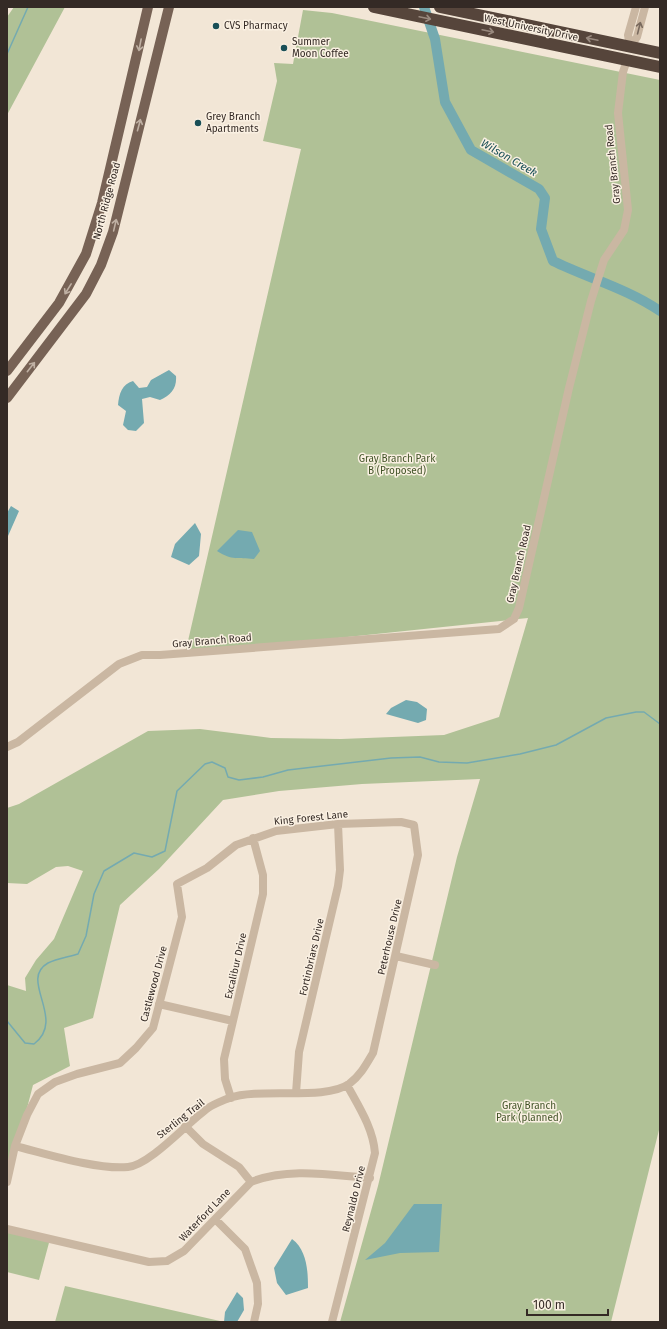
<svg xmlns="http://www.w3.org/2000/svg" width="667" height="1329" viewBox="0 0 667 1329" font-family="'Fira Sans',sans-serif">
  <rect width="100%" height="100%" fill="#f2e6d6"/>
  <path fill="#b0c196" d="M 14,7 L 65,7 L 7,115 L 7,17 Z
    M 303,10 L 332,13 L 660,80 L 660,1126 L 611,1322 L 340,1322 L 378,1186 L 457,857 L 480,779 L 362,784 L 279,791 L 223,800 L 159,869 L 120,905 L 93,1018 L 64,1028 L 70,1066 L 33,1085 L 7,1186 L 7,985 L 26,991 L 25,978 L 36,960 L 54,939 L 83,871 L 68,866 L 56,867 L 27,884 L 7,883 L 7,808 L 19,804 L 148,731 L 200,729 L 271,738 L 341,739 L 444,735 L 499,717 L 528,618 L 185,654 L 301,149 L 263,141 L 277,81 L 274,63 L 293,64 Z
    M 7,1229 L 50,1239 L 39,1280 L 7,1272 Z
    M 65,1286 L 220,1321 L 55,1322 Z"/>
  <path fill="#74aab0" d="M 169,370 L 176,376 C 177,388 171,395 160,400 L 150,397 L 142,399 L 144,423 L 136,431 L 128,430 L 123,425 L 126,411 L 118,405 C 119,394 122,384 133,381 L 139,388 L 147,387 L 151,380 Z
    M 11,506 L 19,511 L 8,536 L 7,513 Z
    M 195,523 L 201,534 L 199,556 L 189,565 L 171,557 L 175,544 Z
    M 238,530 L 252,532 L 260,551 L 254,559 C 237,557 233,561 217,551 Z
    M 406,700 L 417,702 L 427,709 L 426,720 L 418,723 L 386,714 L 391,708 Z
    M 414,1204 L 442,1204 L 439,1252 L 400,1253 L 365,1260 L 385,1243 Z
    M 292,1239 C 307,1250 308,1271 308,1288 L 286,1295 L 277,1283 L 274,1268 Z
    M 237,1292 L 243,1298 L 244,1310 L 237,1322 L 224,1322 L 225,1312 Z"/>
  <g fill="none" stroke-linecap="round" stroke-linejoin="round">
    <path stroke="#74aab0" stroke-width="1.5" d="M 7,54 L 28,7
      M 7,1021 L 25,1043 L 34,1044 C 67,1019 18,980 48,963 C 56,959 68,957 78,954 L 86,936 L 94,894 L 104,871 L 134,853 L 152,857 L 165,851 L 177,791 L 205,764 L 212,762 L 225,768 L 228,777 L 239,780 L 263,777 L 288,770 L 391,758 L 420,757 L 439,762 L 467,763 L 520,754 L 556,745 L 606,718 L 636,712 L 644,712 L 660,724"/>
    <path stroke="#74aab0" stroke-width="10" d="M 424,7 L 435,39 L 445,102 L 471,150 L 539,189 L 545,198 L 541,229 L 553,261 C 588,278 628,289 660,311"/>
    <path stroke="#cab7a2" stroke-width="8" d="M 630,47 L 637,37 L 645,7
      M 630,47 L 628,35 L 636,7
      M 7,747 L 18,742 L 119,664 L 142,655 L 160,655 L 499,629 L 514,619 L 519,608 L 569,388 L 591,301 L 604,260 L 624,230 L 628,210 L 618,113 L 623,72 L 627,60
      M 396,956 L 435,965
      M 159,1004 L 233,1021
      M 296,1093 L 299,1052 L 338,886 L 340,870 L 338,824
      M 231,1098 L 225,1079 L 224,1059 L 263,894 L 263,875 L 253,838
      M 185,1126 L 203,1144 L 239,1167 L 251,1182
      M 7,1182 L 15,1146 L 27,1115 L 38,1094 L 55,1082 L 77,1074 L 120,1063 L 136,1048 L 153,1028 L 182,917 L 177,884 L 207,868 L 236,845 L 276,831 L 338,824 L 401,822 L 414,825 L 418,855 L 373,1053 C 366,1065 360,1076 349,1084 C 324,1101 261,1087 229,1098 C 222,1101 214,1104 208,1108 C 188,1122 150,1165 128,1167 C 97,1170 47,1154 15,1146
      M 215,1219 L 245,1249 L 257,1283 L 258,1304 L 254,1322
      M 7,1229 L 149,1262 L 167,1261 L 184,1251 L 251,1182 C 288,1167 331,1175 370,1178
      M 332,1322 L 375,1153 C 373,1128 359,1107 347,1085"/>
    <path stroke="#776255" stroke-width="10" d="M 7,371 L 59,303 L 86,254 L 102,203 L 148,7
      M 7,398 L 86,294 L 101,265 L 113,232 L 169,7"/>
    <path stroke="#56453b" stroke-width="12" d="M 374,7 L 660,67
      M 440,7 L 660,53"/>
  </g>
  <defs><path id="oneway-shaft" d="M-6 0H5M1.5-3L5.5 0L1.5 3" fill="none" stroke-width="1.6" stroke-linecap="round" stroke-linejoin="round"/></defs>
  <g stroke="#98897e">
    <use href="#oneway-shaft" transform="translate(425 18) rotate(12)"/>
    <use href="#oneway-shaft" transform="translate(488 31) rotate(12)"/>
    <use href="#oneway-shaft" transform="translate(592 39) rotate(-168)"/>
  </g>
  <use stroke="#78695d" href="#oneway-shaft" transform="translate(639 28) rotate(-76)"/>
  <g stroke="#bfb0a3">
    <use href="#oneway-shaft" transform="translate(140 45) rotate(101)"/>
    <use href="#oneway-shaft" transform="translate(139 125) rotate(-75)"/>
    <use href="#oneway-shaft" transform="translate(115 225) rotate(-77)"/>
    <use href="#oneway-shaft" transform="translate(68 289) rotate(122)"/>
    <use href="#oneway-shaft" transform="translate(31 367) rotate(-52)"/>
  </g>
  <g fill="#194f57" stroke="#faf0e2" stroke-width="1.5">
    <circle cx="216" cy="26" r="4"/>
    <circle cx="284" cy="48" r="4"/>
    <circle cx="198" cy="123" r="4"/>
  </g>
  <g text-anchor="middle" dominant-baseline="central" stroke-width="3" stroke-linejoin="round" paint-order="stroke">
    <g font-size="10" fill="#342a25" stroke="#faf0e2" text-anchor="start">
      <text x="224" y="26">CVS Pharmacy</text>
      <text x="292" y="42">Summer<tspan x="292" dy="12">Moon Coffee</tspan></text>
      <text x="206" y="117">Grey Branch<tspan x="206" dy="12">Apartments</tspan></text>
    </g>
    <g font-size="10" fill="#342a25" stroke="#faf0e2">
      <text transform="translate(531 28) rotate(12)">West University Drive</text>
      <text transform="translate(613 164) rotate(-96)">Gray Branch Road</text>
      <text transform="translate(107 201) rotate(-75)">North Ridge Road</text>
      <text transform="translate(519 564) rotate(-77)">Gray Branch Road</text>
      <text transform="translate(212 641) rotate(-5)">Gray Branch Road</text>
      <text transform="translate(311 818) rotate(-6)">King Forest Lane</text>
      <text transform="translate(390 937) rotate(-77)">Peterhouse Drive</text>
      <text transform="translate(312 957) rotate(-77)">Fortinbriars Drive</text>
      <text transform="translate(236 966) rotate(-77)">Excalibur Drive</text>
      <text transform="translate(154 984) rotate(-75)">Castlewood Drive</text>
      <text transform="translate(181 1119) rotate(-38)">Sterling Trail</text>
      <text transform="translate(354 1199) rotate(-76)">Reynaldo Drive</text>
      <text transform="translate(205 1215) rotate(-46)">Waterford Lane</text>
    </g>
    <g font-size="10" fill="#415327" stroke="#faf0e2">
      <text x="397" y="459">Gray Branch Park<tspan x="397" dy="12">B (Proposed)</tspan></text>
      <text x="529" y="1106">Gray Branch<tspan x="529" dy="12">Park (planned)</tspan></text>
    </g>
    <g font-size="11" font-style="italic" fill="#194f57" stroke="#faf0e2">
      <text transform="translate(509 158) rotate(30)">Wilson Creek</text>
    </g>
  </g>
  <rect width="667" height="1329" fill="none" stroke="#342a25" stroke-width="16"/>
  <path d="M527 1309v6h81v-6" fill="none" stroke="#342a25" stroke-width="2"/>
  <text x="533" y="1309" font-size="12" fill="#342a25" stroke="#faf0e2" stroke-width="3" paint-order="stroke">100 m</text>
</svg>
